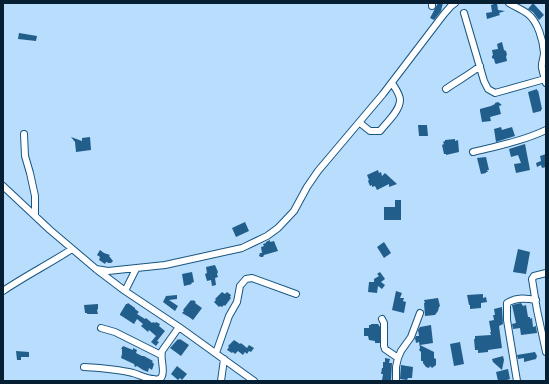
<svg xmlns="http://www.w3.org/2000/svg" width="549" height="384" viewBox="0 0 549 384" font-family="'Work Sans',sans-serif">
  <rect width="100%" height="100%" fill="#b9ddfc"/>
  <path fill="#215e8b" d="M 438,3 L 443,3 L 441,11 L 434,20 L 430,18 Z
    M 497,3 L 498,10 L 505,11 L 499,13 L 500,15 L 487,19 L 486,13 L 492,12 L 491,5 Z
    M 533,3 L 544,15 L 539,20 L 533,12 L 528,9 Z
    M 19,33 L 37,36 L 36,41 L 18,39 Z
    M 502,42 L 504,50 L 506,51 L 507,55 L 506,56 L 507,61 L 496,64 L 495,63 L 494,59 L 492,58 L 492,56 L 493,55 L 492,50 L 498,49 L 497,44 Z
    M 537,89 L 537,91 L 538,90 L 542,109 L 541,110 L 541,111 L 533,113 L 528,92 Z
    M 498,102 L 502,105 L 499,106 L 501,114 L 490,117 L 491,121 L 482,122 L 480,111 L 480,109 L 491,106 L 495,104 L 495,103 Z
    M 418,125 L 427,125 L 428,136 L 419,136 Z
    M 501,127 L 502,130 L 512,127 L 515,136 L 496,142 L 494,129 Z
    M 71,137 L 82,141 L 82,138 L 90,137 L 91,150 L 76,152 L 75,142 Z
    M 455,139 L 455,141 L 458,140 L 459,152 L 446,155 L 446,154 L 444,154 L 442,145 L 444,144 L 443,142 L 445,141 L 445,140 Z
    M 525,144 L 530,170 L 516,173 L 514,164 L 521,163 L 518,155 L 511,157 L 509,149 Z
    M 546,154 L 546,167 L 542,168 L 541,165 L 537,167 L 536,163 L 541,161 L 540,156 Z
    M 486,157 L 489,170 L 487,170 L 488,172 L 486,172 L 486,173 L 481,174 L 477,158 Z
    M 378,170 L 379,173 L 381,172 L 382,176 L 385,173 L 397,184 L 389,187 L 389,184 L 377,190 L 375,186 L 372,187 L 372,185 L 370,186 L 368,181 L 369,180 L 367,175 Z
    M 395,200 L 401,200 L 401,220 L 384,220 L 384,207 L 395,207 Z
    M 245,222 L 249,231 L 236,237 L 232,228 Z
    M 270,240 L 270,242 L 274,241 L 278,251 L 264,255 L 263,257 L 261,257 L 259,256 L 260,253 L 262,253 L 261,247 L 264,246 L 263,244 L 266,243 L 266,242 Z
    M 384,242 L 391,253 L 384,258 L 377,247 Z
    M 518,249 L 530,252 L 526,274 L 513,272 Z
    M 100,250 L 104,253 L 110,255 L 109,256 L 113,261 L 111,263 L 109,263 L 106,262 L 105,264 L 99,260 L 100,257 L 97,255 Z
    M 215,265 L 218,272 L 217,274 L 218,277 L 215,278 L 216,285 L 212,286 L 211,280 L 207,281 L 205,274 L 207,273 L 206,267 Z
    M 192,272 L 194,282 L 191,283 L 192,284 L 184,286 L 182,274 Z
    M 380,272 L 385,279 L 381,282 L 385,285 L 382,289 L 378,286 L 377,293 L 368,292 L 369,282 L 374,282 L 374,279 L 379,276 L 377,274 Z
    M 396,291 L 402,293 L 400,298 L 404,298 L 403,301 L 406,302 L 404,313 L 392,310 Z
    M 222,292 L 225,294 L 227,292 L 231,295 L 230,297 L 231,298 L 225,306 L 224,305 L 222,307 L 220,306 L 219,307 L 214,302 L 216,300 L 215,299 Z
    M 483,294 L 483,298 L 486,297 L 487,302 L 481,303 L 481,308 L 470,309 L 470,305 L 469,305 L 467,295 Z
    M 177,295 L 177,299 L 169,300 L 178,306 L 175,311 L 163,302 L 166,296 Z
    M 438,298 L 440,306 L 439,307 L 438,311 L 435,315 L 425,316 L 424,303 L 425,303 L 424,300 Z
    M 191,300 L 192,301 L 193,300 L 196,302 L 195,303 L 202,308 L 193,320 L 189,317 L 182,313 L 184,311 L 183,310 Z
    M 128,303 L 135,308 L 135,309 L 139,312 L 137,314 L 145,319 L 146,318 L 152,323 L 153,322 L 155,323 L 156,322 L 160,324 L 159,326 L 165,331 L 157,341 L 159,342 L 156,346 L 151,342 L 156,336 L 149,330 L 148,332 L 141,326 L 143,324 L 137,319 L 134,324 L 120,315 L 120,314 L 126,304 L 127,304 Z
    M 521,303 L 523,306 L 526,305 L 528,317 L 530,317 L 530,319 L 532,318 L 533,327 L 536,326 L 537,333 L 521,335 L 520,328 L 513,329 L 512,324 L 516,323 L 512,305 Z
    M 98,304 L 98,309 L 97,310 L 98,314 L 87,314 L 87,313 L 85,313 L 84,305 Z
    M 502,307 L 503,324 L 499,326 L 502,348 L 488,350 L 488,352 L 478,353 L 478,350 L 475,350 L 474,339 L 475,339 L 475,336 L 491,335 L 490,332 L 491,332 L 489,321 L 494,320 L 493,315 L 495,315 L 494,309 Z
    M 371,324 L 378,324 L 380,327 L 380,343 L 375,343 L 375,341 L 369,340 L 368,336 L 364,336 L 364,328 L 369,328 L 369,325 L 371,325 Z
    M 431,325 L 433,343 L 420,345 L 434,352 L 434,358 L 436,359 L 436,365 L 432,368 L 430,366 L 429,368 L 426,367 L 423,363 L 423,361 L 421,361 L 421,352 L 419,350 L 420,348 L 419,342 L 416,343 L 415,338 L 416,336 L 419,336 L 418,330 L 420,327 Z
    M 178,339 L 179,340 L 180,339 L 189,345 L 181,356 L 170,348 Z
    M 234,340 L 240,344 L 241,343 L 247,348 L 249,345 L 254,348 L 251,352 L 249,351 L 247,354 L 245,352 L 243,355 L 238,351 L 235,354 L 233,352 L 232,353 L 227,350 L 229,347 L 228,346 Z
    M 460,342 L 464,364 L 454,366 L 450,344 Z
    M 123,346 L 133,350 L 133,348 L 137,350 L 136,353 L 142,356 L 144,356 L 153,361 L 152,362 L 154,364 L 152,370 L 149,368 L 148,372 L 143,370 L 137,366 L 135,367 L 134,364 L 121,358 L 122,354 L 122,349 L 121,349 Z
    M 16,351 L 29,352 L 29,357 L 21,357 L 21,360 L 17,360 Z
    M 535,352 L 537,356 L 536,359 L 524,362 L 524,358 L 518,359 L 517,355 Z
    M 503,356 L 504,360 L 502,370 L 493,362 L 492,359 Z
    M 385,358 L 390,359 L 389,363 L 392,363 L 391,381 L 382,380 L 383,374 L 381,374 L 382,368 L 383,368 L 383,362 L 385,362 Z
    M 401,365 L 413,367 L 412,378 L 408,378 L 407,380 L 400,379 Z
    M 177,366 L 187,374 L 182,380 L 180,378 L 178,380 L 171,374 Z
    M 508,369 L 510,379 L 504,381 L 502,381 L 502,380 L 498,381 L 496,372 Z"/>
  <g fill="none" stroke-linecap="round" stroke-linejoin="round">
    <g stroke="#185682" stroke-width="8">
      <path id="minor" d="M 432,3 L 432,6
        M 509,3 C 515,7 522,9 528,14 C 538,22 543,40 544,53 C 544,58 541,63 542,68 C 543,73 545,79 546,83
        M 464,13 L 484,81 L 488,89 L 495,93 L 545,79
        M 446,89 C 457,81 469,75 480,66
        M 360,123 L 370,131 L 380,131 C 386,123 400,111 400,100 C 400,94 395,88 392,83
        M 24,134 L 25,156 L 30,173 L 35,196 L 35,216
        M 473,152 C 497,146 523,141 546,130
        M 3,186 L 50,230 L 96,269 L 125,291 L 179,327 L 254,381
        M 96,269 L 108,271 L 165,265 L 242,248 L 267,236 L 278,228 L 294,211 L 307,187 L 318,171 L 383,94 L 444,14 L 451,6 L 455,3
        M 546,273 L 534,276 L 532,279 L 537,310 L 546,352
        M 3,291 C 25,276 49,264 72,249
        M 125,291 L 136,269
        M 382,319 L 384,323 L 384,346 L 385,349 L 398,358 L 396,367 L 396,381
        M 101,328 L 115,332 L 161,355
        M 216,353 L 229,316 L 237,302 L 240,286 L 246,279 L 252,278 L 296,294
        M 398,358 L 401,351 L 411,337 L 420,313
        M 84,367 C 101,368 117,369 133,373 C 140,375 147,379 154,379 C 157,380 161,379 162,376 C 165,370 160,359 162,351 L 179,327
        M 221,381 L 224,359
        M 517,381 L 507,320 L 507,303 C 516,297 526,298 536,300"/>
    </g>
    <use href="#minor" stroke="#fff" stroke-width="6"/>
  </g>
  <rect width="549" height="384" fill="none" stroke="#061f32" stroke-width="8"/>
</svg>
